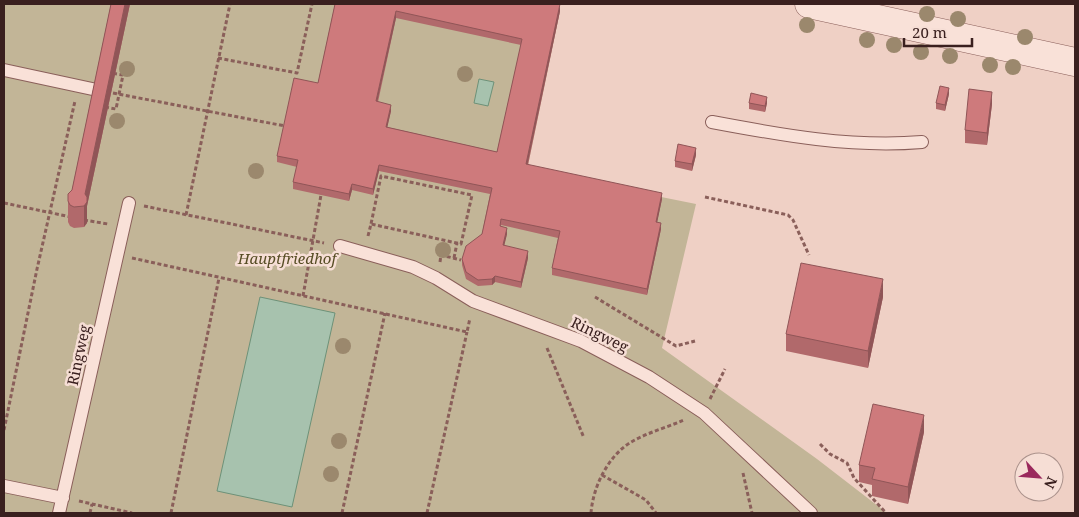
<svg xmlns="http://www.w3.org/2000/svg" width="1079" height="517" viewBox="0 0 1079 517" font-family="'Noto Serif',serif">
  <rect width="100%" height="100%" fill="#efd0c5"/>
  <path fill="#c2b597" d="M 4,4 L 528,4 L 560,11 L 527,170 L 696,204 L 662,348 L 817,459 L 887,513 L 4,513 Z"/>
  <path fill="#a7c2ae" stroke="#6d9178" d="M 479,79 L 494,82 L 488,106 L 474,103 Z
    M 260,297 L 335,313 L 292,507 L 217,491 Z"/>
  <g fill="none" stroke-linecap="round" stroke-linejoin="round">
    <g stroke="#8a5f5a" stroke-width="14">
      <path id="service" d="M 4,70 L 97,90
        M 712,122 C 781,135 852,148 922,142
        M 340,246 L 413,267 L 436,278 L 473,301 L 581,341 L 649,377 L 704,413 L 811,513
        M 4,486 L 63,498
        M 59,513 L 129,203"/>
    </g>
    <g stroke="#8a5f5a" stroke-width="29">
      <path id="tertiary" d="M 809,4 L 1075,62"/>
    </g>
    <path stroke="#8a5f5a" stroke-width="3" stroke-dasharray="4 2.5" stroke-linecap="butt" d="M 218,58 L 297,73 L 312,4
      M 113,93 L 285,126
      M 105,107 L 116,109 L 123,75 L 111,73
      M 705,197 L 788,215 L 793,220 L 809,255
      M 4,203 L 71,217
      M 144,206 L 324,243
      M 186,215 L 230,4
      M 84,220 L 108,224
      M 368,236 L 371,224 L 461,244 L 472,195 L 381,176 L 371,224
      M 132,258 L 467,332 L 470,318
      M 454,258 L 457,243
      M 440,262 L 441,255 L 461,260
      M 303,296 L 321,195
      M 595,297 L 676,346 L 695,341
      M 547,348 L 584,438
      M 710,399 L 725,369
      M 4,430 L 37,269 L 75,101
      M 820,444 L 830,454 L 847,463 L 854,478 L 886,513
      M 743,473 L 752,513
      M 602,475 L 646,500 L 656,513
      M 79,501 L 132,513
      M 90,513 L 92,504
      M 171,513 L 219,278
      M 342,513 L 385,313
      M 427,513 L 467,332
      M 591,513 C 593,486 609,454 633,441 C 649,432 668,427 684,420"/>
    <use href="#service" stroke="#f9e1d8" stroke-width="12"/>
    <use href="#tertiary" stroke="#f9e1d8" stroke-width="28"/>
  </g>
  <g fill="#9b886d">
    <circle cx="927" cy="14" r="8"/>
    <circle cx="958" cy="19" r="8"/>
    <circle cx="807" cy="25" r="8"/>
    <circle cx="1025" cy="37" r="8"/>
    <circle cx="867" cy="40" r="8"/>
    <circle cx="894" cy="45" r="8"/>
    <circle cx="921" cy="52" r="8"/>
    <circle cx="950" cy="56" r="8"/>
    <circle cx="990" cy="65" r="8"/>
    <circle cx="1013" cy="67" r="8"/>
    <circle cx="127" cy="69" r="8"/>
    <circle cx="465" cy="74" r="8"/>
    <circle cx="117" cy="121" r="8"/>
    <circle cx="256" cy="171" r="8"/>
    <circle cx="443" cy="250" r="8"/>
    <circle cx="343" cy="346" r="8"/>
    <circle cx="339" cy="441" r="8"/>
    <circle cx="331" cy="474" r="8"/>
  </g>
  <path fill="#b1696b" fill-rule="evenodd" d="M 111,4 L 130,4 L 87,206 L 87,223 L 84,227 L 74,228 L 70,226 L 68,222 L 68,201 L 72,190 Z
    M 335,4 L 560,11 L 528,165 L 662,199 L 657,222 L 661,229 L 647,295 L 552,275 L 552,268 L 558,238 L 501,225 L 501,226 L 507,234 L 504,245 L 528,258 L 521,288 L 495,282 L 492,285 L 478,286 L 466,279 L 462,265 L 462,259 L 482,234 L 490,194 L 379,171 L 373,195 L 352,190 L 349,201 L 293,189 L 293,182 L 297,167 L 277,162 L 277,156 L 318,83 ZM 396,18 L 521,45 L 497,152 L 387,127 L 391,111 L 378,102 Z
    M 949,94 L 945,111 L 936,109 L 936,103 Z
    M 749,103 L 767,103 L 765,112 L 749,109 Z
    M 992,104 L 987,145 L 965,143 L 965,130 Z
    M 696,155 L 692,171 L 675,167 L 675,161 Z
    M 883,297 L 868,368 L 786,351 L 786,334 Z
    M 924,432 L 908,504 L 872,496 L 872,485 L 859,482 L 859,465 Z"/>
  <path fill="#905557" d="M 125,4 L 130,4 L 87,206 L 87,223 L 84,227 L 84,206 L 85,194 Z
    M 560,4 L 560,11 L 526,171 L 526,164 Z
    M 396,11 L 396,18 L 376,107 L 376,101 Z
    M 949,88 L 949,94 L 945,111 L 945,105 Z
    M 992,92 L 992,104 L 987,145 L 987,133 Z
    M 767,97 L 767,103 L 765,112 L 765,106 Z
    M 391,105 L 391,111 L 386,133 L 386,127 Z
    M 696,148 L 696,155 L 692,171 L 692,164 Z
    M 379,165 L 379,171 L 373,195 L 373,189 Z
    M 352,184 L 352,190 L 349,201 L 349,194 Z
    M 662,193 L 662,199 L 656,228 L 656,222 Z
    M 661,223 L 661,229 L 647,295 L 647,289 Z
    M 507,228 L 507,234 L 503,251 L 503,245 Z
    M 528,251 L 528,258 L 521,288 L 521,282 Z
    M 495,276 L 495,282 L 492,285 L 492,279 Z
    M 883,279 L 883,297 L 868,368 L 868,351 Z
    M 924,415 L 924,432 L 908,504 L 908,487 Z"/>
  <path fill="#ce7a7c" stroke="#905557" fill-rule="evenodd" d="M 111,4 L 125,4 L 85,194 L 87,197 L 87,202 L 84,206 L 74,207 L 70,205 L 68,201 L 68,194 L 72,190 Z
    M 335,4 L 560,4 L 526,164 L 662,193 L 656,222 L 661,223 L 647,289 L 552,268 L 560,231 L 501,219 L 500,226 L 507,228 L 503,245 L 528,251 L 521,282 L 495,276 L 492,279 L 478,280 L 466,272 L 462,259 L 466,246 L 482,234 L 492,188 L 379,165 L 373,189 L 352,184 L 349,194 L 293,182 L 298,160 L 277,156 L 294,78 L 318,83 ZM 396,11 L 522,39 L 497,152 L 386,127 L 391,105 L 376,101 Z
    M 940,86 L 949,88 L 945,105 L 936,103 Z
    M 969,89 L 992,92 L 987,133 L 965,130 Z
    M 751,93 L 767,97 L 765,106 L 749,103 Z
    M 678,144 L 696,148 L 692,164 L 675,161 Z
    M 801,263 L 883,279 L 868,351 L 786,334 Z
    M 873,404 L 924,415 L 908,487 L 872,479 L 875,468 L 859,465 Z"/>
  <g text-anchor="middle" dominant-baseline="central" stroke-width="5" stroke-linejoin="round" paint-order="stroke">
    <g font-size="15" font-style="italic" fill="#574d25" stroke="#f6ded5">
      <text x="287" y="258">Hauptfriedhof</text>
    </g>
    <g font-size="15" fill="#3a201f" stroke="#f6ded5">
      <text transform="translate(600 334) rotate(26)">Ringweg</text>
      <text transform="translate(78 355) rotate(-78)">Ringweg</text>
    </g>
  </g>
  <rect width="1079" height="517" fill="none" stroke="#3a201f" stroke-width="10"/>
  <g transform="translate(1039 477) rotate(116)"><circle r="24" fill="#f6ded5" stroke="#ab928c"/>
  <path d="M0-4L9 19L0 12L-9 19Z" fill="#9a295c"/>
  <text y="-8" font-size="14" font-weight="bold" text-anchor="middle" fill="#3a201f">N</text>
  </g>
  <path d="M904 38v8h68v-8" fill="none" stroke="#3a201f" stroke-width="2.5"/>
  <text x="912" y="38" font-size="15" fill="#3a201f" stroke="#f6ded5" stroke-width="4" paint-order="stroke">20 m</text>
</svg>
